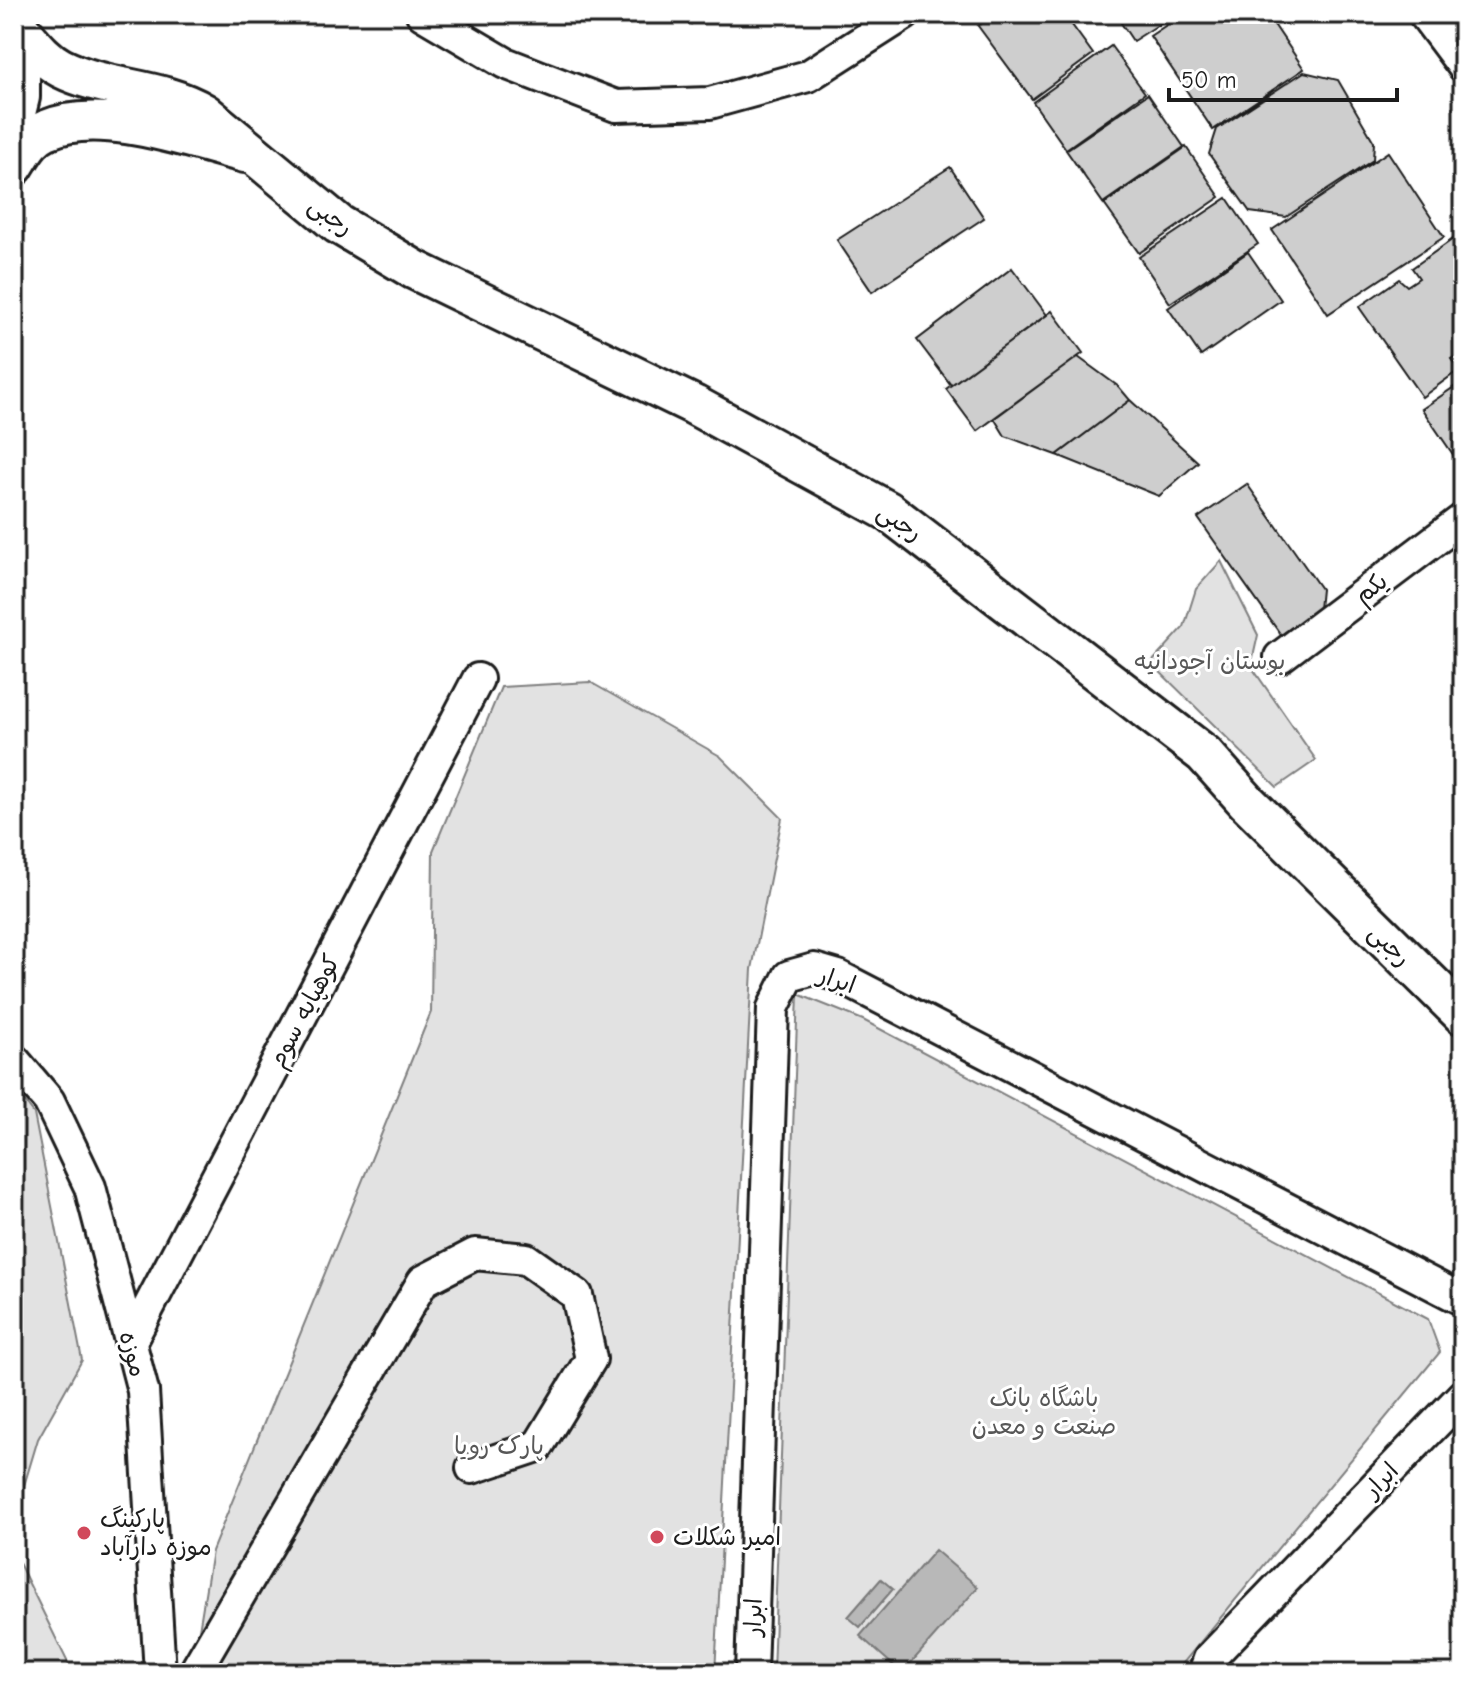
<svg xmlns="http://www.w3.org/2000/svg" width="1477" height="1687" viewBox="0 0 1477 1687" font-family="'Comic Neue','Playpen Sans Arabic',sans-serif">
  <rect width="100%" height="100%" fill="#fff"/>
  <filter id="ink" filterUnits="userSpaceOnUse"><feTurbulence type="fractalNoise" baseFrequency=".0125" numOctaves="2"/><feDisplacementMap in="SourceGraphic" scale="16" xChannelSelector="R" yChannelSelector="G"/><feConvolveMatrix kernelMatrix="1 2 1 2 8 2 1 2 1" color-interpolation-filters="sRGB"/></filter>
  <g filter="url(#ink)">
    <path fill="#e2e2e2" stroke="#7f7f7f" stroke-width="2" d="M 1221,561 L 1258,635 L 1251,666 L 1316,760 L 1277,787 L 1151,663 L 1184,627 L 1196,589 Z
      M 590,682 L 720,756 L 782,818 L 752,969 L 715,1673 L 192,1673 L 212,1551 L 431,1012 L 433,851 L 501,687 Z
      M 798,994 L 863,1020 L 1428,1319 L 1440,1352 L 1175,1673 L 773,1673 Z
      M 14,1088 L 34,1114 L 82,1360 L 38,1439 L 14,1519 Z
      M 14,1553 L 73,1673 L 14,1673 Z"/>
    <path fill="#b8b8b8" stroke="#7a7a7a" stroke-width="2" d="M 935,1550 L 978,1587 L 902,1673 L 860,1636 Z
      M 881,1579 L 893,1589 L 860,1627 L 848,1617 Z"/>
    <path fill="#cecece" stroke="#1c1c1c" stroke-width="2" d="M 680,14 L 699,14 L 691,24 Z
      M 993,14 L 1064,14 L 1093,54 L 1032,99 L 978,26 Z
      M 1115,14 L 1175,14 L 1133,41 Z
      M 1183,14 L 1267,14 L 1304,69 L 1213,130 L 1150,36 Z
      M 1111,46 L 1145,93 L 1066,149 L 1033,102 Z
      M 1304,72 L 1338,80 L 1374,142 L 1373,160 L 1286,217 L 1250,212 L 1209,154 L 1217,129 Z
      M 1148,94 L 1184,147 L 1103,203 L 1066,150 Z
      M 1186,147 L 1220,197 L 1139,253 L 1104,204 Z
      M 1388,152 L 1444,237 L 1328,314 L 1272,230 Z
      M 950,167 L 984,218 L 872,292 L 837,240 Z
      M 1227,198 L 1258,244 L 1170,303 L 1139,257 Z
      M 1456,237 L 1463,247 L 1463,351 L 1451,359 L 1459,370 L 1422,397 L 1359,307 L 1399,279 L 1407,286 L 1419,278 L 1412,268 Z
      M 1248,252 L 1281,300 L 1201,356 L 1168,308 Z
      M 1012,268 L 1047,315 L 951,385 L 917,340 Z
      M 1052,311 L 1083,353 L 977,431 L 946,389 Z
      M 1078,357 L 1119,387 L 1130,400 L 1057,455 L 1005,436 L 994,418 Z
      M 1463,381 L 1463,469 L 1422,409 Z
      M 1130,400 L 1198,462 L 1159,496 L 1057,455 Z
      M 1247,484 L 1321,589 L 1319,609 L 1281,635 L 1198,518 Z"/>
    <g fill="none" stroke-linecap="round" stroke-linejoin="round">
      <g stroke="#1c1c1c" stroke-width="36">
        <path id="minor" d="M 422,14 L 505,63 L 616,106 L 710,103 L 808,76 L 905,14
          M 1424,14 L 1463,66
          M 1280,657 L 1463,519
          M 14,1060 L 49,1101 L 90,1187 L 143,1391 L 160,1673
          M 130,1343 L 478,679
          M 194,1673 L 423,1281 L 475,1254 L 526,1259 L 577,1295 L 591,1359 L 538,1446 L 472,1468
          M 751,1673 L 773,1008 L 789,976 L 814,969 L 838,976 L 1463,1300
          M 1204,1673 L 1209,1659 L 1463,1395"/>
      </g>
      <g stroke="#1c1c1c" stroke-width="44">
        <path id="major" d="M 20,29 C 33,44 44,59 61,68 C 107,91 161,87 204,113 L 338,224 L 415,270 L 694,405 L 888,511 L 1204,754 L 1247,802 L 1463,1015
          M 14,121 L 20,97 L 20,29 L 17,21
          M 14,166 C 23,152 30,137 46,130 C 100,106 190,139 245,153"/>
      </g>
      <use href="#minor" stroke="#fff" stroke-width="30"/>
      <use href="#major" stroke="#fff" stroke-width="38"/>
    </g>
  </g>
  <g fill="#d1495b" stroke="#fff" stroke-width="3">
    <circle cx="84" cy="1533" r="8"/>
    <circle cx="657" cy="1537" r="8"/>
  </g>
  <g text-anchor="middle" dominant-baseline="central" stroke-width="6" stroke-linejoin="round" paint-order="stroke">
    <g font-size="24" fill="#1c1c1c" stroke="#fff">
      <text transform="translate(331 216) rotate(36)">رجبی</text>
      <text transform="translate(900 522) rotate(34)">رجبی</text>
      <text transform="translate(1371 588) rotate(-37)">یکم</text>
      <text transform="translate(1390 945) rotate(45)">رجبی</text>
      <text transform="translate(837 980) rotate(19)">ابرار</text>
      <text transform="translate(304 1011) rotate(-62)">کوهپایه سوم</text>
      <text transform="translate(133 1354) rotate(75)">موزه</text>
      <text transform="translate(1381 1480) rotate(-46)">ابرار</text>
      <text transform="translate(753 1617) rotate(-88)">ابرار</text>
    </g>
    <g font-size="24" fill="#575757" stroke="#fff">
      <text x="1210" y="661">بوستان آجودانیه</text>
      <text x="1044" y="1398">باشگاه بانک<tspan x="1044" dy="28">صنعت و معدن</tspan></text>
      <text x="499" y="1446">پارک رویا</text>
    </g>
    <g font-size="24" fill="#1c1c1c" stroke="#fff" text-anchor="start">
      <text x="100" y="1519">پارکینگ<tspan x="100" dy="28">موزه دارآباد</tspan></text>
      <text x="673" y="1537">امیر شکلات</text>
    </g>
  </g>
  <rect width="1477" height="1687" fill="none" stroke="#fff" stroke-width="48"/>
  <rect x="24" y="24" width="1429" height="1639" fill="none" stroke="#1c1c1c" stroke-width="3" filter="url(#ink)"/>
  <path d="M1169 88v12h228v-12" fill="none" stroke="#1c1c1c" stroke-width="4"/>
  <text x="1181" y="88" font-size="24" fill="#1c1c1c" stroke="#ffffff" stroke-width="6" paint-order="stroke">50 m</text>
</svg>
